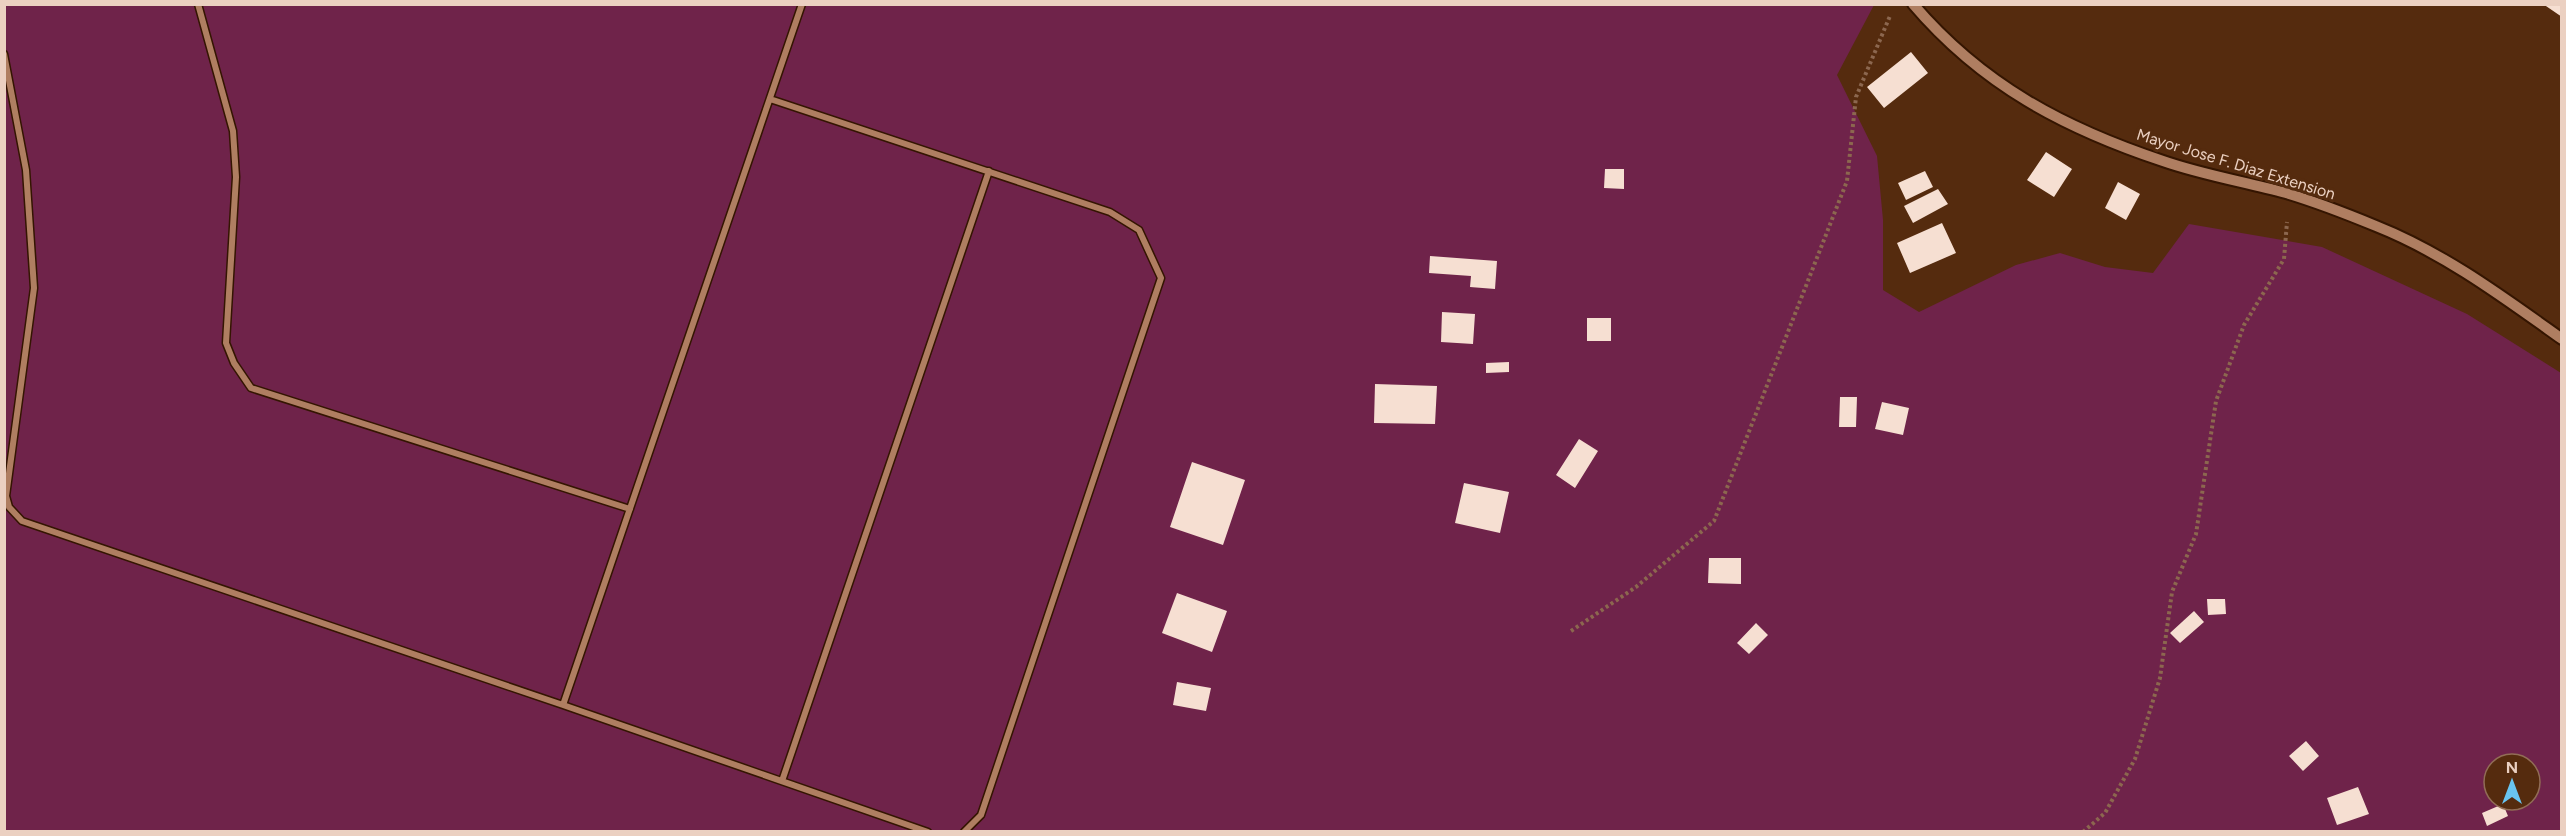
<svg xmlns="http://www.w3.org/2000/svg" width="2566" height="836" viewBox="0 0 2566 836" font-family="Figtree,sans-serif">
  <rect width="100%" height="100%" fill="#552b0e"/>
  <path fill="#6f234a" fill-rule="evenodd" d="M 5,5 L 1874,5 L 1837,75 L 1877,156 L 1883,220 L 1883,290 L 1919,312 L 2016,265 L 2060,253 L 2105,267 L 2153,273 L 2189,224 L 2322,247 L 2467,314 L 2561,373 L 2561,831 L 5,832 ZM 2494,764 L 2530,764 L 2530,800 L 2494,800 Z"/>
  <path fill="#f6dfd2" d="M 2543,4 L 2562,4 L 2562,17 Z
    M 1911,52 L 1928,73 L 1884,108 L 1867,87 Z
    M 2046,152 L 2072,169 L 2054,197 L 2027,180 Z
    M 1605,169 L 1624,169 L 1624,189 L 1604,188 Z
    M 1925,171 L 1933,187 L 1906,200 L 1898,183 Z
    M 2118,182 L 2140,194 L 2126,220 L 2105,208 Z
    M 1938,189 L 1948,204 L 1913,223 L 1904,206 Z
    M 1942,223 L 1956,253 L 1910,273 L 1897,243 Z
    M 1430,256 L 1497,261 L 1495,289 L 1470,287 L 1471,276 L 1429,273 Z
    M 1442,312 L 1475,314 L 1473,344 L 1441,342 Z
    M 1587,318 L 1611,318 L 1611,341 L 1587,341 Z
    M 1509,362 L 1509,372 L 1486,373 L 1486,363 Z
    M 1375,384 L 1437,386 L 1435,424 L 1374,423 Z
    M 1840,397 L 1857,397 L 1856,427 L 1839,427 Z
    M 1882,402 L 1909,408 L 1903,435 L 1875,429 Z
    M 1579,439 L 1598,451 L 1575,488 L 1556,475 Z
    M 1192,462 L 1245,480 L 1223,545 L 1170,527 Z
    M 1464,483 L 1509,492 L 1500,533 L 1455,523 Z
    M 1709,558 L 1741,558 L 1741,584 L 1708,583 Z
    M 1177,593 L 1227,611 L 1212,652 L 1162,633 Z
    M 2207,599 L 2225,599 L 2226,614 L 2208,615 Z
    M 2194,611 L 2204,622 L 2180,643 L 2170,633 Z
    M 1756,623 L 1768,635 L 1749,654 L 1737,643 Z
    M 1177,682 L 1211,688 L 1206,711 L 1173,705 Z
    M 2306,741 L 2319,756 L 2303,771 L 2289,756 Z
    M 2358,787 L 2369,814 L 2337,825 L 2327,798 Z
    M 2503,804 L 2508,816 L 2487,826 L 2482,813 Z"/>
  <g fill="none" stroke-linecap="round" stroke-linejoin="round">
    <g stroke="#341501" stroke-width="9">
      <path id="minor" d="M 198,4 L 233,131 L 236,177 L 226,343 L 234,363 L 251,388 L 630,509
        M 4,54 L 26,170 L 34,288 L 6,496 L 9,507 L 22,521 L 563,705 L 802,4
        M 770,99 L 1110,212 L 1139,230 L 1161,278 L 981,815 L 964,832
        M 563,705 L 928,832
        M 782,781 L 989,171"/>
    </g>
    <g stroke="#341501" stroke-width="14">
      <path id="tertiary" d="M 1913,4 C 1982,85 2064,128 2163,161 C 2203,175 2246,182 2286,193 C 2316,202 2347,214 2376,226 C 2444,253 2503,297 2562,339"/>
    </g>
    <path stroke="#8c674f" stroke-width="4" stroke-dasharray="3 3" stroke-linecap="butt" d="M 1571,631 L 1636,587 L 1714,521 L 1847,181 L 1856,97 L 1890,16
      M 2083,832 L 2105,813 L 2135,759 L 2160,678 L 2172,592 L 2196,534 L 2216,401 L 2244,325 L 2284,259 L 2287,222"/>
    <use href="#minor" stroke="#af7e61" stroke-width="6"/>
    <use href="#tertiary" stroke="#af7e61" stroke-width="10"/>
  </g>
  <g text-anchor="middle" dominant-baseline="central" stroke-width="6" stroke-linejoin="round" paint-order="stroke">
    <g font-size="16" fill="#ebd0c1" stroke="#552b0e">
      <text transform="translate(2236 164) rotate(17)">Mayor Jose F. Diaz Extension</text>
    </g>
  </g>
  <rect width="2566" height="836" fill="none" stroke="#ebd0c1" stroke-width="12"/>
  <g transform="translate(2512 782)"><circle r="28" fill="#552b0e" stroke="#916d56" stroke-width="1.5"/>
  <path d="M0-4.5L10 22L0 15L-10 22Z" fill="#69c4f0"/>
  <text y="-9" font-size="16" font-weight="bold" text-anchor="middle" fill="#ebd0c1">N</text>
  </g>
</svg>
